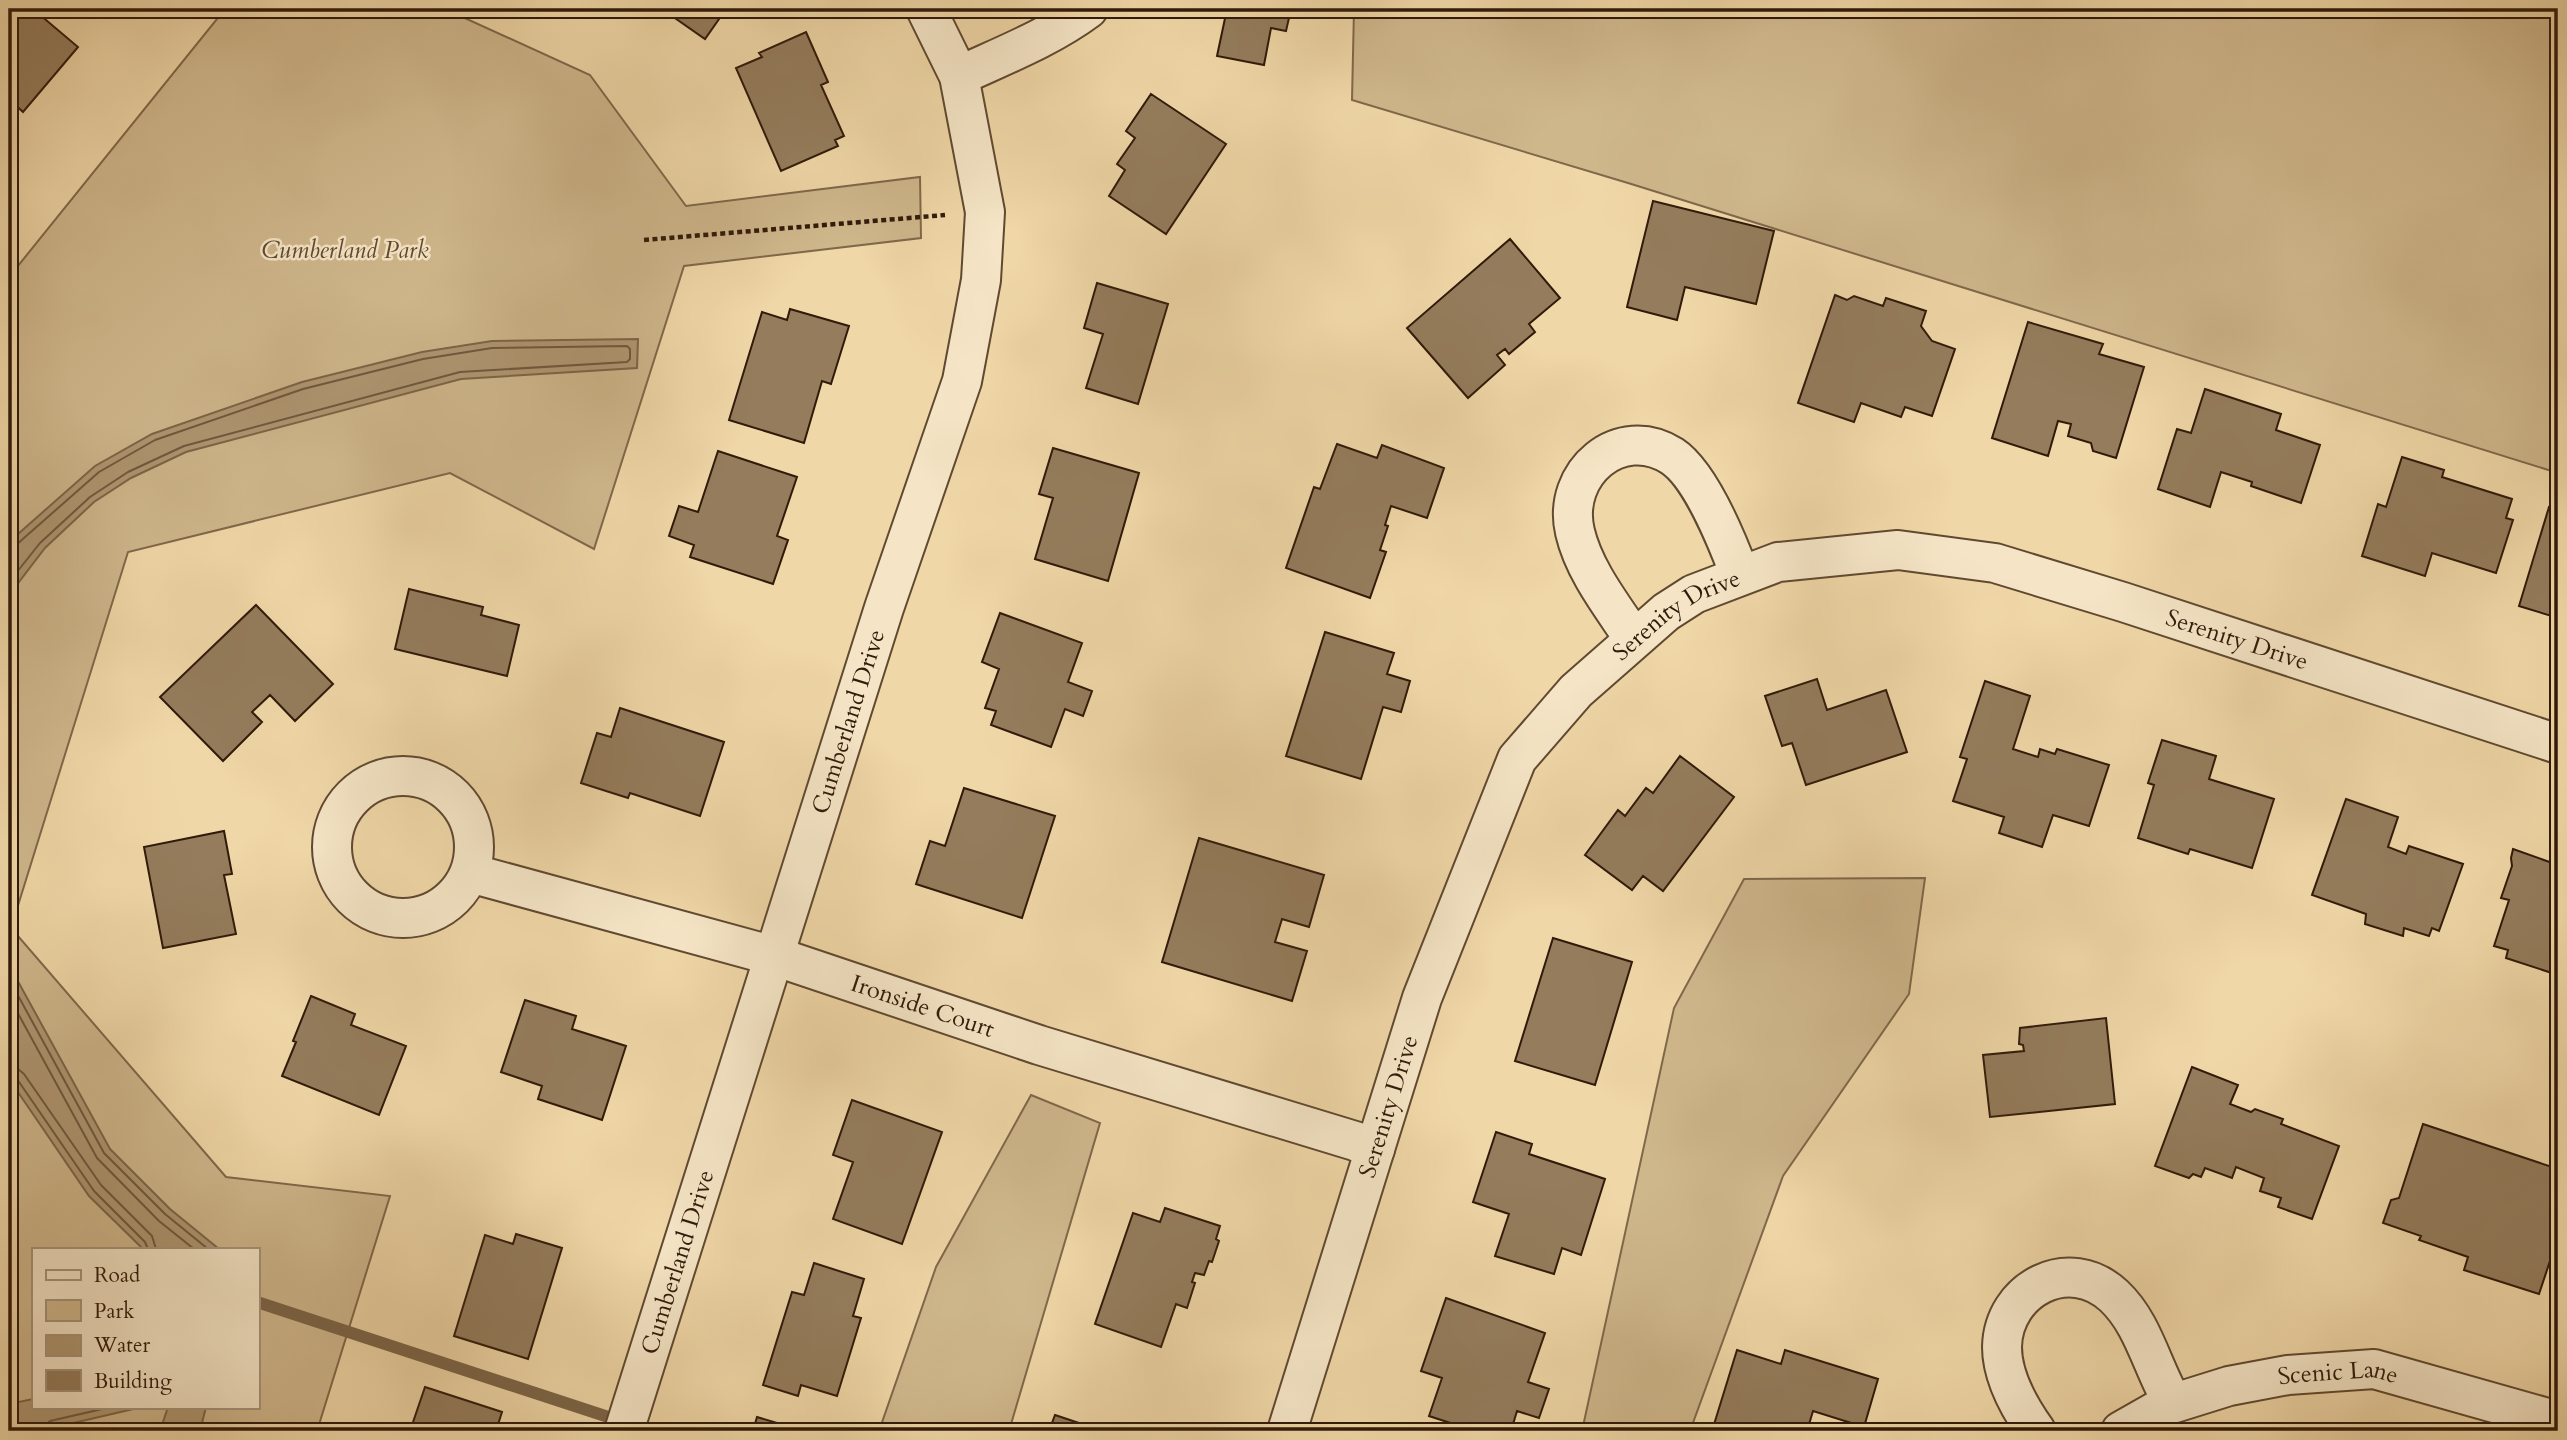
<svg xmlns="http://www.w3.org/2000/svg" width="2567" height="1440" viewBox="0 0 2567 1440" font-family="Cardo,serif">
  <rect width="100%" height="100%" fill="#f0d7a7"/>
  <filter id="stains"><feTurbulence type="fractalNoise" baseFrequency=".00286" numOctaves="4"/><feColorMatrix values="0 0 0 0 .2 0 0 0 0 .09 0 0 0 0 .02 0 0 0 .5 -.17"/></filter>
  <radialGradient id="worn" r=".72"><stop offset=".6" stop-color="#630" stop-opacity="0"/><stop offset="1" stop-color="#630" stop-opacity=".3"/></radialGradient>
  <path fill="#cfb78c" stroke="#80684b" stroke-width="2" fill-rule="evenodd" d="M 225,9 L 445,9 L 590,75 L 686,206 L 920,177 L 921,238 L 684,266 L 594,549 L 450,473 L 128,552 L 11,928 L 226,1177 L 390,1196 L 317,1431 L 9,1431 L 9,277 ZM 33,1249 L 257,1249 L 257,1407 L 33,1407 Z
    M 1354,9 L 2558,9 L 2558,473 L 1628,183 L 1352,100 Z
    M 1925,878 L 1909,994 L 1783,1176 L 1690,1431 L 1582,1431 L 1674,1008 L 1744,879 Z
    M 1031,1095 L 1100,1123 L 1009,1431 L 879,1431 L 936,1267 Z"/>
  <path fill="#af9772" stroke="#7c6548" stroke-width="2" d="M 638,339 L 637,368 L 461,379 L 186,452 L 131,478 L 94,502 L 45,548 L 9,595 L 9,542 L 95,466 L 152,434 L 302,382 L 422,352 L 492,341 Z
    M 9,965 L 110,1149 L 170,1209 L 219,1249 L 143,1249 L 89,1196 L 9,1079 Z
    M 33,1399 L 33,1407 L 142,1407 L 39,1431 L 9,1431 L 9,1404 Z
    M 168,1407 L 206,1407 L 200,1431 L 160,1431 Z"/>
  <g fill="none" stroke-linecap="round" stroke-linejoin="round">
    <path stroke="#70583e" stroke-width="2" d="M 9,547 L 16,545 L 99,472 L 155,440 L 303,389 L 423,359 L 492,348 L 627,346 L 630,349 L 630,359 L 627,362 L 460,372 L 184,446 L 128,472 L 90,497 L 40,543 L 9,582
      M 9,979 L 104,1153 L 165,1214 L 208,1249
      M 9,997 L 97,1158 L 159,1221 L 194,1249
      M 9,1067 L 18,1069 L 24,1074 L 101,1185 L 152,1236 L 156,1249
      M 9,1076 L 17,1079 L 94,1191 L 145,1242 L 148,1249
      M 45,1431 L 46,1425 L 50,1421 L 111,1407"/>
    <path stroke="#7c6548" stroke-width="12" d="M 257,1302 L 651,1431"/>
  </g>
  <path fill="#947c5c" stroke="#301a0a" stroke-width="2" d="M 9,9 L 33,9 L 78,47 L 23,112 L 9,99 Z
    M 662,9 L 726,9 L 705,39 Z
    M 1227,9 L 1291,9 L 1286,31 L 1271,28 L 1264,65 L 1217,56 Z
    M 806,32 L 828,82 L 821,85 L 844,136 L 835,140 L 838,146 L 781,171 L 736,68 L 762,57 L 759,53 Z
    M 1151,94 L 1226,144 L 1166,234 L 1109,196 L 1125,170 L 1117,164 L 1135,138 L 1126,131 Z
    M 1653,201 L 1774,231 L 1756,304 L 1685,287 L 1677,320 L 1627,307 Z
    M 1510,239 L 1560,298 L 1529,324 L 1535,332 L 1509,354 L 1505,349 L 1497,355 L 1505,365 L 1468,398 L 1407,328 Z
    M 1097,283 L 1168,304 L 1138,404 L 1086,388 L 1103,334 L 1084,328 Z
    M 1835,295 L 1847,300 L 1854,296 L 1883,306 L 1886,298 L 1926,311 L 1921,326 L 1932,341 L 1955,349 L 1932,416 L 1905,407 L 1901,417 L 1861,403 L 1854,422 L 1798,403 Z
    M 790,309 L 849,326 L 831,384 L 822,381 L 804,443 L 729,420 L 762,312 L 787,320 Z
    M 2028,322 L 2103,344 L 2099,354 L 2144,367 L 2116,458 L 2093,451 L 2091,443 L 2068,436 L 2071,424 L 2058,421 L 2048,456 L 1992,438 Z
    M 2205,389 L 2281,414 L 2276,430 L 2320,445 L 2301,503 L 2251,486 L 2252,482 L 2221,472 L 2210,507 L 2158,489 L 2177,429 L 2191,433 Z
    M 1337,444 L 1377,458 L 1382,445 L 1444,468 L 1427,518 L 1391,506 L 1385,525 L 1388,526 L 1380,550 L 1386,552 L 1370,598 L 1286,568 L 1314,487 L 1320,489 Z
    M 1053,448 L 1139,473 L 1108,581 L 1035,559 L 1053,498 L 1039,494 Z
    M 718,451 L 797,477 L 777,536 L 788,540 L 773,584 L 690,557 L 694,545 L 669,536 L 679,506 L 698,512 Z
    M 2402,457 L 2444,470 L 2442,477 L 2512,499 L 2506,518 L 2513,520 L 2496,573 L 2432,553 L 2425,576 L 2362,556 L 2378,504 L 2386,507 Z
    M 2549,507 L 2558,509 L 2558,618 L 2519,606 Z
    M 409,589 L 483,607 L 481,615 L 519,625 L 507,676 L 395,649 Z
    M 256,605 L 333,684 L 295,721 L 270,695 L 252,712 L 262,722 L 223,761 L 160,697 Z
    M 1000,613 L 1082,643 L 1068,682 L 1092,691 L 1083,716 L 1065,709 L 1051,747 L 991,725 L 996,711 L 985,708 L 999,669 L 982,662 Z
    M 1325,632 L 1394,653 L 1387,674 L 1410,681 L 1401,712 L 1383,707 L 1361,779 L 1286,756 Z
    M 1817,679 L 1827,710 L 1886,690 L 1907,752 L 1806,785 L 1792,743 L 1782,746 L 1765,696 Z
    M 1985,681 L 2030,696 L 2013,749 L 2038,757 L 2040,749 L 2055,754 L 2057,749 L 2109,765 L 2089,826 L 2053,815 L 2042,847 L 1999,833 L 2004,817 L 1953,801 L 1967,759 L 1960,757 Z
    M 620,708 L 724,742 L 700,816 L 630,793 L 628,798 L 581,783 L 597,733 L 611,737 Z
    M 2162,740 L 2216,756 L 2209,779 L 2274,799 L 2252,868 L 2190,849 L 2188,854 L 2138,838 L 2154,785 L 2148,783 Z
    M 1680,756 L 1734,797 L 1663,891 L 1643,876 L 1632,890 L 1585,855 L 1618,810 L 1625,816 L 1646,788 L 1653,793 Z
    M 964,788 L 1055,816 L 1022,918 L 916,884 L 930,841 L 945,846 Z
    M 2346,799 L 2398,817 L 2388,847 L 2406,854 L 2409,846 L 2463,864 L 2439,931 L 2432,928 L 2429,936 L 2404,928 L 2403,936 L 2365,924 L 2366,914 L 2312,895 Z
    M 224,831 L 232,874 L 224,875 L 236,934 L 163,948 L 144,847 Z
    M 1199,838 L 1324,875 L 1309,927 L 1282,919 L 1275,942 L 1307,951 L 1292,1001 L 1162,962 Z
    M 2513,849 L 2558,865 L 2558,975 L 2506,958 L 2508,950 L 2494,946 L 2509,900 L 2501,898 L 2512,866 L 2511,858 Z
    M 1553,938 L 1632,962 L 1595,1085 L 1515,1061 Z
    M 311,996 L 355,1014 L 351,1025 L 406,1046 L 379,1115 L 282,1076 L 296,1042 L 293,1041 Z
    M 525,1000 L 576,1016 L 572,1029 L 626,1046 L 602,1120 L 538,1099 L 542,1086 L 501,1072 Z
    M 2106,1018 L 2115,1104 L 1990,1117 L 1983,1055 L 2024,1051 L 2023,1045 L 2019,1044 L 2020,1028 Z
    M 2192,1067 L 2238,1085 L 2230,1104 L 2251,1112 L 2255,1109 L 2283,1119 L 2281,1124 L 2339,1146 L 2312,1219 L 2278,1207 L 2281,1198 L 2260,1191 L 2264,1178 L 2236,1167 L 2232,1178 L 2205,1168 L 2201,1177 L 2193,1174 L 2189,1178 L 2155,1166 Z
    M 852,1100 L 942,1132 L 902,1244 L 833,1219 L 853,1162 L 833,1155 Z
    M 2423,1124 L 2558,1169 L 2558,1237 L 2539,1294 L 2464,1270 L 2468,1257 L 2419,1240 L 2421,1236 L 2383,1223 L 2391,1200 L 2399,1198 Z
    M 1496,1132 L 1532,1144 L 1529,1154 L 1605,1179 L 1581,1255 L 1562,1248 L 1554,1274 L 1495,1256 L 1509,1214 L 1473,1202 Z
    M 1165,1208 L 1220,1226 L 1216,1239 L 1219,1241 L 1212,1262 L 1209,1261 L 1204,1275 L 1195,1273 L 1192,1282 L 1195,1283 L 1187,1308 L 1176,1304 L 1161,1347 L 1095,1324 L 1133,1213 L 1160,1222 Z
    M 516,1234 L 562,1248 L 528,1359 L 454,1336 L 485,1235 L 513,1244 Z
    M 814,1263 L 864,1279 L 853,1316 L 861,1318 L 837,1396 L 801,1385 L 798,1396 L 763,1385 L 792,1292 L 804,1295 Z
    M 1446,1298 L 1545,1333 L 1528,1382 L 1549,1389 L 1539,1418 L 1517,1411 L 1511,1431 L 1475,1431 L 1429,1416 L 1442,1378 L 1421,1371 Z
    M 1737,1350 L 1781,1364 L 1785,1350 L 1878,1379 L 1864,1427 L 1813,1411 L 1807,1431 L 1712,1431 Z
    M 425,1387 L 502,1412 L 496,1431 L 410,1431 Z
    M 1055,1415 L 1103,1431 L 1049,1431 Z
    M 757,1417 L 804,1431 L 753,1431 Z"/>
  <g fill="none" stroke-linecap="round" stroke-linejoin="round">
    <g stroke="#604931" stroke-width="42">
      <g id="minor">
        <path d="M 959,76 C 1002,56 1049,38 1088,9"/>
        <path d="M 1634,639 C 1613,607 1584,571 1575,532 C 1561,473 1620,423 1672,456 C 1701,475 1728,543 1740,575"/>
        <circle cx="403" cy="847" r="71"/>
        <path id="s1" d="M 470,873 L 774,956 L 1039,1045 L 1355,1141 L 1375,1149"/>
        <path id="s2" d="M 624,1431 L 884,608 L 962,381 L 981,280 L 985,212 L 959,76 L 926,9"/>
        <path id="s3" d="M 1287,1431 L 1422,998 L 1517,759 L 1576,691 L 1666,612 L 1694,594 L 1778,562 L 1898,550 L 1995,563 L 2123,602 L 2558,744"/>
        <path d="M 2036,1431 C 2019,1407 2002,1377 2002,1347 C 2003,1289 2069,1254 2114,1296 C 2144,1324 2152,1368 2173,1403"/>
        <path id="s4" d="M 2121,1431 L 2165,1406 L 2229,1386 L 2288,1375 L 2374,1369 L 2558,1421"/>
      </g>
    </g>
    <path stroke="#301a0a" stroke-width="4.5" stroke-dasharray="5 3.5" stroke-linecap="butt" d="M 644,240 L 945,215"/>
    <use href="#minor" stroke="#f5e5c6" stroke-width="38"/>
  </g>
  <g text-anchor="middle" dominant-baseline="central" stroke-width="5" stroke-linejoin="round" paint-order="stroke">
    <g font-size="24" font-style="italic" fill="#604931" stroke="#f5e5c6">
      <text x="345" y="250">Cumberland Park</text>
    </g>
    <g font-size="24" fill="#301a0a" stroke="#f5e5c6">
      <text stroke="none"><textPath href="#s3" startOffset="928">Serenity Drive</textPath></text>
      <text stroke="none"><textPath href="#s3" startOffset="1516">Serenity Drive</textPath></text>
      <text stroke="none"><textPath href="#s2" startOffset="744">Cumberland Drive</textPath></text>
      <text stroke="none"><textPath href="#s1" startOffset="472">Ironside Court</textPath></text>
      <text stroke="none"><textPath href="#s3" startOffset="340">Serenity Drive</textPath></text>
      <text stroke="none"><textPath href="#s2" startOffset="177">Cumberland Drive</textPath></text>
      <text stroke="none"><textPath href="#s4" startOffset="228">Scenic Lane</textPath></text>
    </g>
  </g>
  <rect width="2567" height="1440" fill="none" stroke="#f0d7a7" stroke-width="35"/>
  <rect x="10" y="10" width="2546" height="1419" fill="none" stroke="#301a0a" stroke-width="3.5"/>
  <rect x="18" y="18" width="2532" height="1405" fill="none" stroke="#301a0a" stroke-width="2"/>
  <rect x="32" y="1248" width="228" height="161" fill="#f5e5c6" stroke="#a6947b" stroke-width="2"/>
  <rect x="46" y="1270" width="35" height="10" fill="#f5e5c6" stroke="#a6947b" stroke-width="2"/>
  <text x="94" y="1282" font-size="21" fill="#301a0a">Road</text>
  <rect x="46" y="1300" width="35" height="21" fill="#cfb78c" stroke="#a6947b" stroke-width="2"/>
  <text x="94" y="1318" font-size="21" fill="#301a0a">Park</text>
  <rect x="46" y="1335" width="35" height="21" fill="#af9772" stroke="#a6947b" stroke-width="2"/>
  <text x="94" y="1352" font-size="21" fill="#301a0a">Water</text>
  <rect x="46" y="1370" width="35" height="21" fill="#947c5c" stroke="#a6947b" stroke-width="2"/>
  <text x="94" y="1388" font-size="21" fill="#301a0a">Building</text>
  <rect width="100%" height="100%" filter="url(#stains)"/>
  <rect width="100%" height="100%" fill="url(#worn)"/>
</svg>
